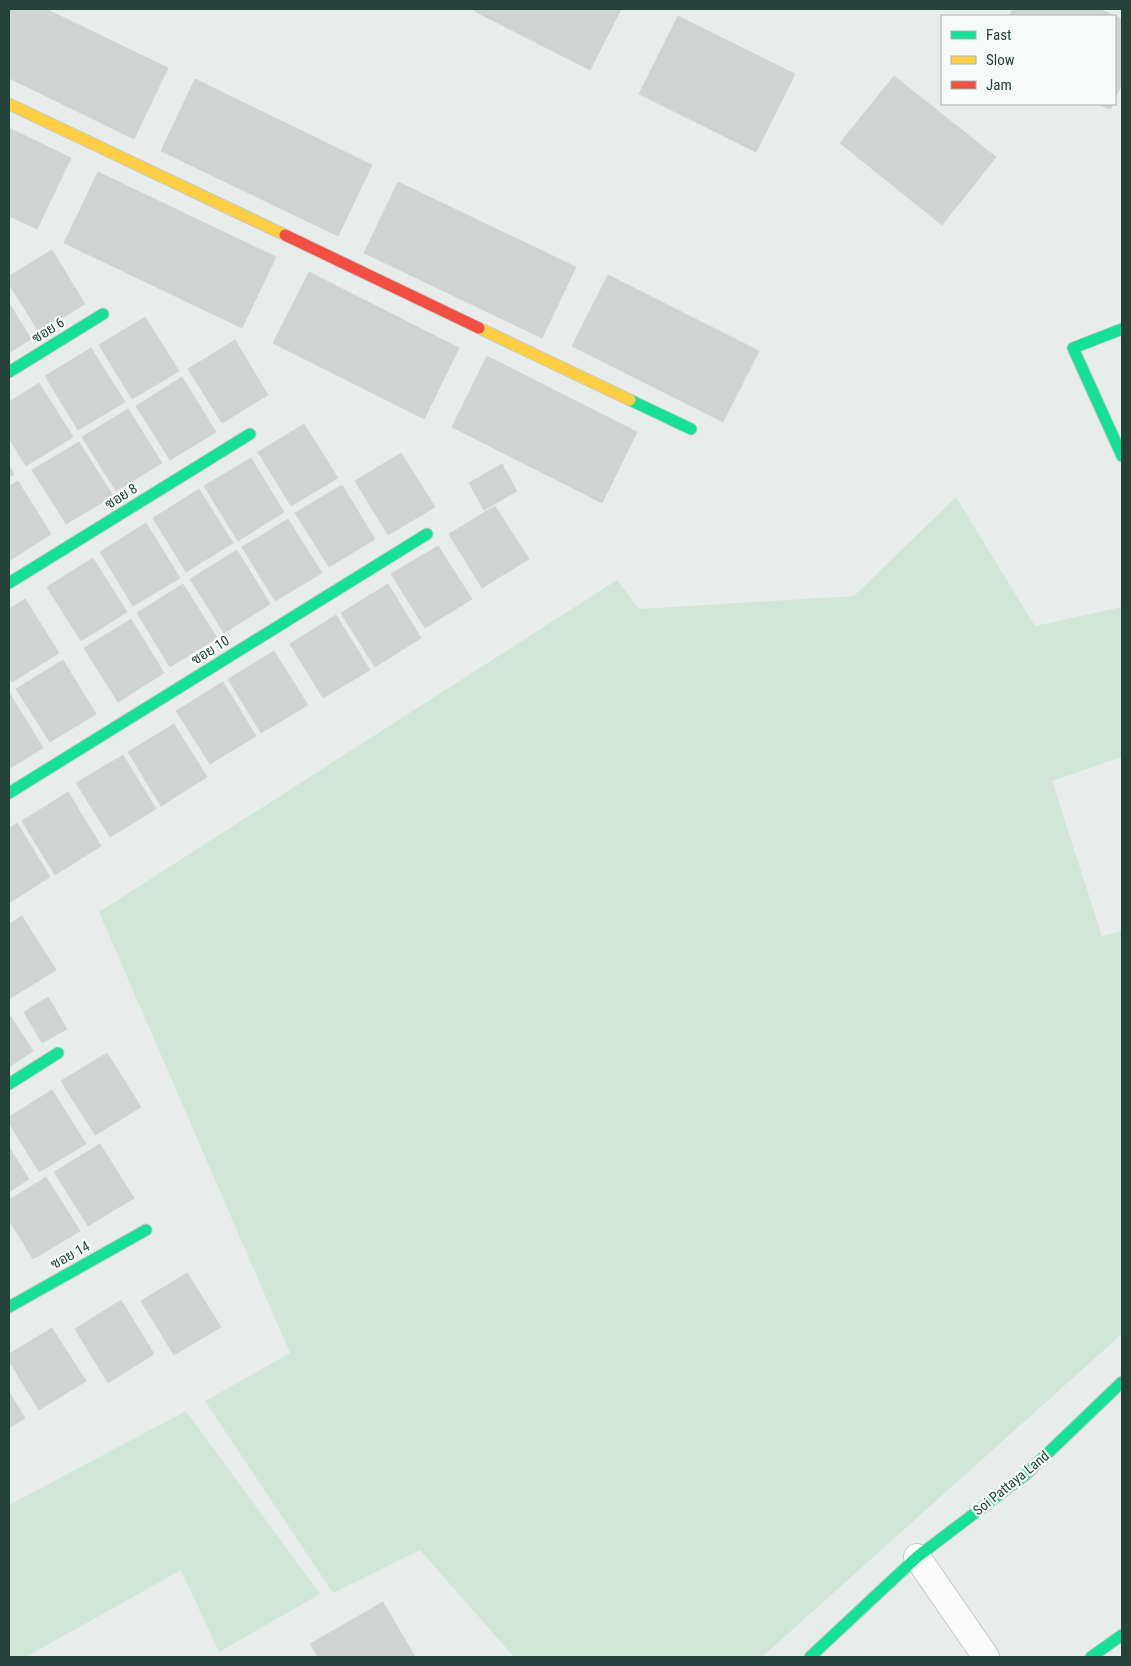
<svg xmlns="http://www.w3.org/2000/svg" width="1131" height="1666" viewBox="0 0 1131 1666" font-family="'Roboto Condensed',Sarabun,sans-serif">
  <rect width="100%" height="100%" fill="#e8edeb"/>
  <path fill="#d1e6d8" d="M 956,497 L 1035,626 L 1122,607 L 1122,757 L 1052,781 L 1102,936 L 1122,931 L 1122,1334 L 762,1657 L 514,1657 L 420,1550 L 333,1593 L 205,1401 L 290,1353 L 99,912 L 617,580 L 639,609 L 854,596 Z
    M 186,1411 L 320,1594 L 219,1652 L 181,1570 L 26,1657 L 9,1657 L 9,1505 Z"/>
  <path fill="#cfd4d2" stroke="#d1d6d4" d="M 9,9 L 46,9 L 168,68 L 134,139 L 9,78 Z
    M 475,9 L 621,9 L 590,70 L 474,11 Z
    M 1013,9 L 1099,9 L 1122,19 L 1122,83 L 1115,99 L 1115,16 L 1009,16 Z
    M 678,16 L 795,74 L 756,152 L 639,94 Z
    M 894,76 L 996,157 L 942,225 L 840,143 Z
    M 195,79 L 372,165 L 338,236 L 161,151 Z
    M 1098,104 L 1113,104 L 1110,109 Z
    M 9,128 L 71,158 L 37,229 L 9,216 Z
    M 98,172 L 276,257 L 242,328 L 64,243 Z
    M 398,182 L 576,267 L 542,338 L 364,253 Z
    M 52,250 L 85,304 L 39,332 L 9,284 L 9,276 Z
    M 309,272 L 459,348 L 424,419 L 273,343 Z
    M 608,275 L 759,351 L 723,422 L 572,346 Z
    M 9,303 L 31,339 L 9,353 Z
    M 145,317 L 179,371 L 132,399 L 99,345 Z
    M 235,340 L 268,395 L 222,423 L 188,369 Z
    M 91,348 L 125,402 L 78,430 L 45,376 Z
    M 487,356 L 637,432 L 602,503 L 452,427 Z
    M 182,377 L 216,432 L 170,460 L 136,406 Z
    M 39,383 L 73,437 L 26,466 L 9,438 L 9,402 Z
    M 128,409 L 162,463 L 116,491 L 82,437 Z
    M 304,424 L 338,478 L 291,506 L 258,452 Z
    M 79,442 L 113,496 L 66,524 L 32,470 Z
    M 401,453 L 435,507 L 388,535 L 355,481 Z
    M 251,458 L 284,512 L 238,541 L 204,486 Z
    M 502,464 L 517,491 L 484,510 L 469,483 Z
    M 9,465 L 14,474 L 9,477 Z
    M 18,481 L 51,534 L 9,561 L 9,486 Z
    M 342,485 L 375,539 L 329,567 L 295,513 Z
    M 199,489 L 233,543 L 186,572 L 153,518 Z
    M 495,506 L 529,559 L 482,588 L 449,534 Z
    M 288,519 L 322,573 L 275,601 L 242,547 Z
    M 146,523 L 180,578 L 133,606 L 100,552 Z
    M 438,546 L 472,599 L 425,628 L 391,574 Z
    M 237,550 L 270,604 L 224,633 L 190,579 Z
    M 93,558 L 127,612 L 81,641 L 47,587 Z
    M 183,584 L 217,638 L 170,667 L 137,613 Z
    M 388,584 L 421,638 L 375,667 L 341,613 Z
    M 25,599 L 59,653 L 12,682 L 9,676 L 9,609 Z
    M 336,615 L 370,670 L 323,698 L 290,644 Z
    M 131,619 L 164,673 L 118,702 L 84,648 Z
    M 274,651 L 308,705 L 261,733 L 228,679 Z
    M 63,660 L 96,714 L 50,742 L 16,689 Z
    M 223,682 L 256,736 L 210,764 L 176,711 Z
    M 10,694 L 43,748 L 9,769 L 9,695 Z
    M 174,724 L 207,777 L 161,806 L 128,752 Z
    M 123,755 L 156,809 L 110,837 L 76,783 Z
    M 68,792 L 101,846 L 55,875 L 22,821 Z
    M 17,823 L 50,877 L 9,903 L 9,828 Z
    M 22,916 L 56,970 L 9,999 L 9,924 Z
    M 48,997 L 67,1029 L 42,1043 L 24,1012 Z
    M 11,1017 L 33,1051 L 9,1067 L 9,1018 Z
    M 107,1053 L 141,1107 L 95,1135 L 61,1081 Z
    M 52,1090 L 86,1144 L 39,1172 L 9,1123 L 9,1117 Z
    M 100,1144 L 134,1198 L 88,1226 L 54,1172 Z
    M 9,1147 L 29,1179 L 9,1192 Z
    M 46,1177 L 80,1231 L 33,1259 L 9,1220 L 9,1200 Z
    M 187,1273 L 221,1327 L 174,1355 L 141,1301 Z
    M 121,1300 L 154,1354 L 108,1383 L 75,1329 Z
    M 52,1328 L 86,1381 L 39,1410 L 9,1361 L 9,1354 Z
    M 9,1392 L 25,1418 L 9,1428 Z
    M 383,1602 L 415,1657 L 318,1657 L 310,1644 Z"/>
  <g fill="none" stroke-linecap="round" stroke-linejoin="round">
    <g stroke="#c5cac8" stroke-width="28">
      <path id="street" d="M 917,1557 L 986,1657"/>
    </g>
    <g stroke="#c3cbc8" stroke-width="13">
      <path id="fast" d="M 1122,329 L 1073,348 L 1122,456
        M 9,372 L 103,314
        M 630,400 L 691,429
        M 9,583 L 250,434
        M 9,793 L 427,534
        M 9,1084 L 58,1053
        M 9,1307 L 146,1230
        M 810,1657 L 917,1557 L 1025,1475 L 1122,1382
        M 1091,1657 L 1122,1635"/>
    </g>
    <g stroke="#c3cbc8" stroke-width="13">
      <path id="slow" d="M 9,104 L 285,235
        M 479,328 L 630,400"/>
    </g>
    <g stroke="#c3cbc8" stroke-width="13">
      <path id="jam" d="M 285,235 L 479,328"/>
    </g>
    <use href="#street" stroke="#fcfcfc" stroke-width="26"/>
    <use href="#fast" stroke="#16e098" stroke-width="11"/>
    <use href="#slow" stroke="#ffcf43" stroke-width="11"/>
    <use href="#jam" stroke="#f24e42" stroke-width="11"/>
  </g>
  <g text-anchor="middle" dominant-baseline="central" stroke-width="4.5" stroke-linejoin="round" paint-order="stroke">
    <g font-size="14" fill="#24423a" stroke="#f7fbf9">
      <text transform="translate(48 330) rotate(-32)">ซอย 6</text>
      <text transform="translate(121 496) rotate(-32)">ซอย 8</text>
      <text transform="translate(210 650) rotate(-32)">ซอย 10</text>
      <text transform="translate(70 1255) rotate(-29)">ซอย 14</text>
      <text transform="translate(1011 1483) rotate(-39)">Soi Pattaya Land</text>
    </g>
  </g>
  <rect width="1131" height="1666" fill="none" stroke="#24423a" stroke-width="20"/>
  <rect x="941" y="15" width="175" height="90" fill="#f7fbf9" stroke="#a3b1ad"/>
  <rect x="951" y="31" width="25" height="8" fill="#16e098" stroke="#a3b1ad"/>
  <text x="986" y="40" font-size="15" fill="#24423a">Fast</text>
  <rect x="951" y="56" width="25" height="8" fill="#ffcf43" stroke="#a3b1ad"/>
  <text x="986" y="65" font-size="15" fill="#24423a">Slow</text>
  <rect x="951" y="81" width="25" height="8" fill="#f24e42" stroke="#a3b1ad"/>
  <text x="986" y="90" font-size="15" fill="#24423a">Jam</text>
</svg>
